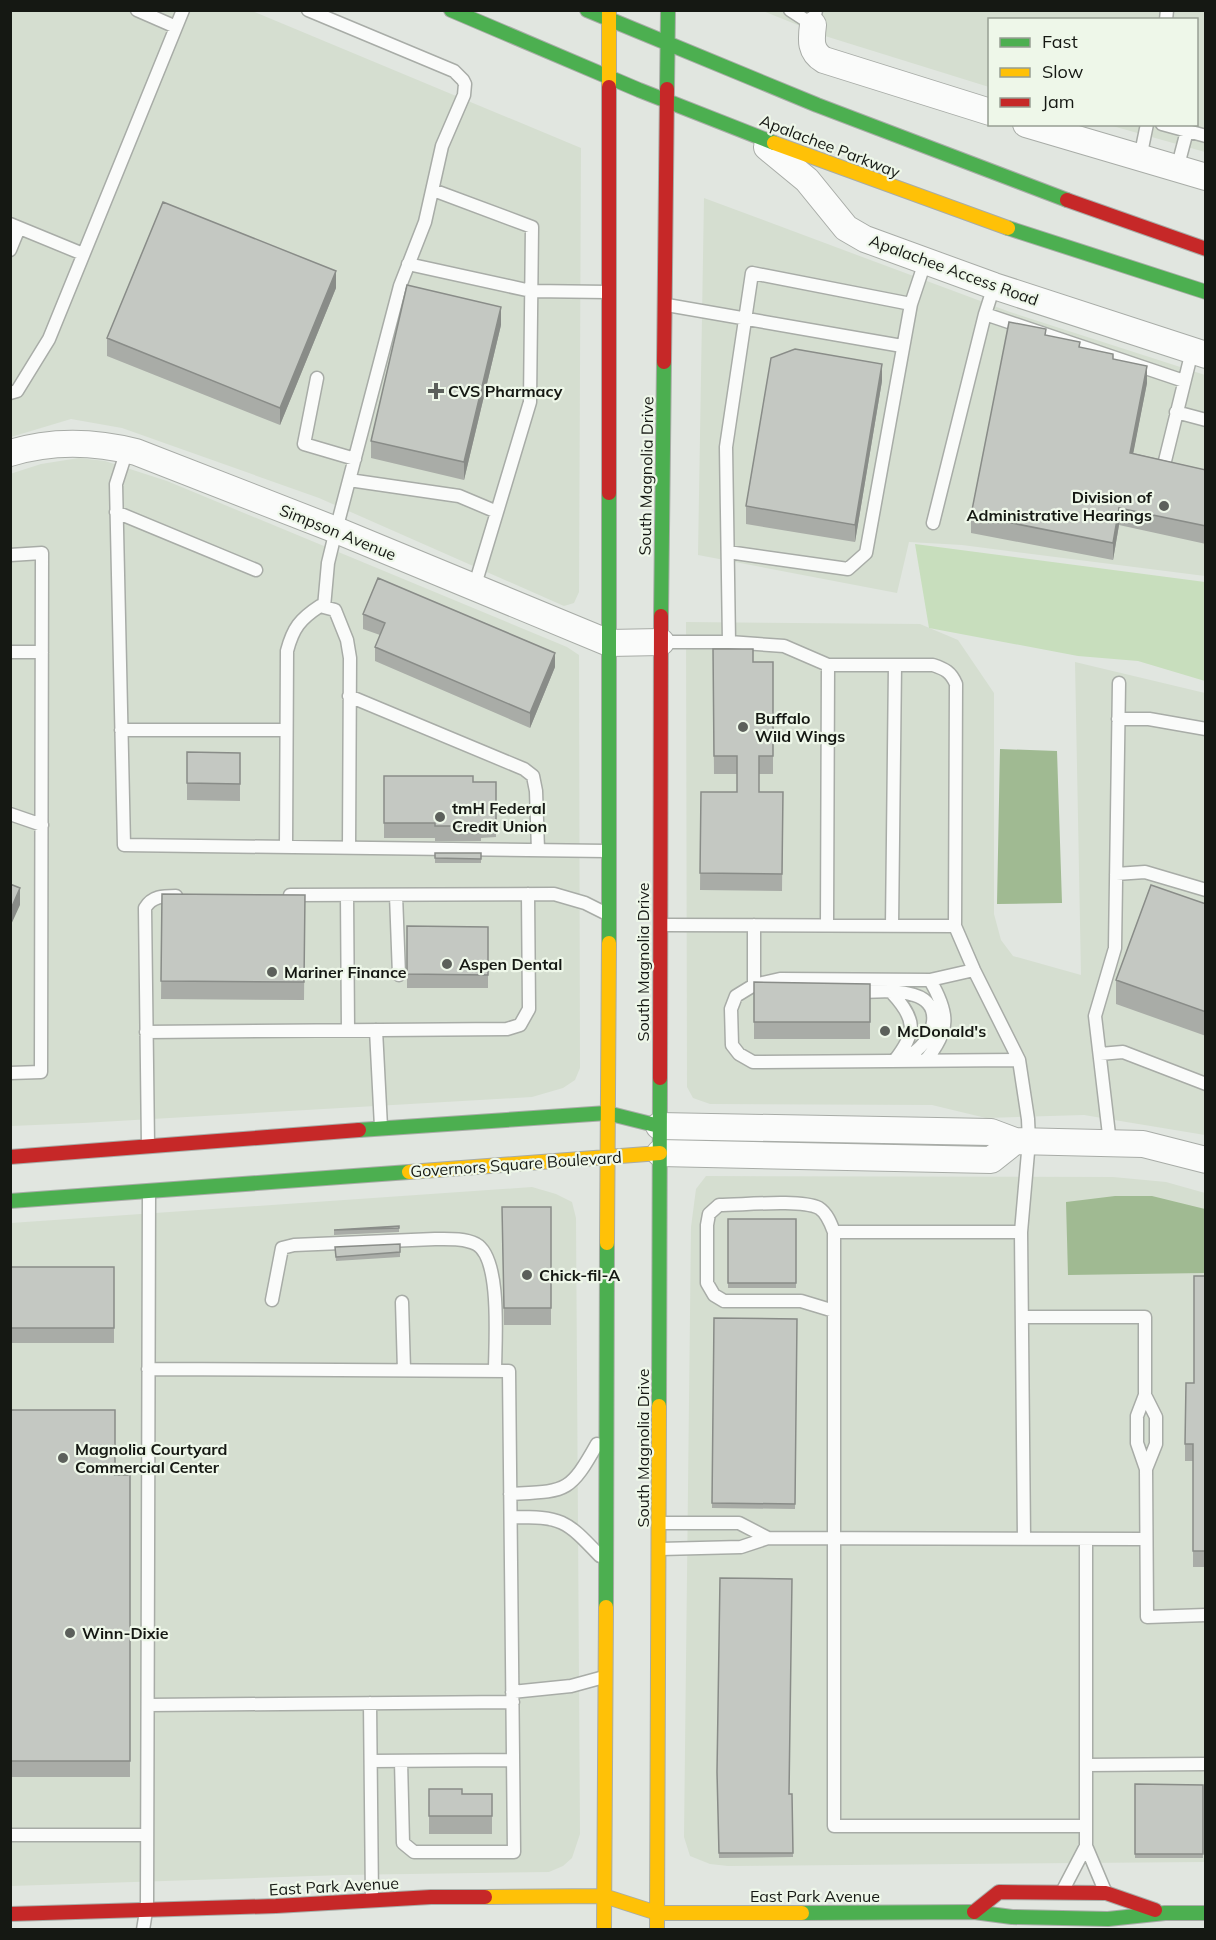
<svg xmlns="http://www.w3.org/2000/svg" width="1216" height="1940" viewBox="0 0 1216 1940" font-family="Mulish,sans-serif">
  <rect width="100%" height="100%" fill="#e1e6e0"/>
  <path fill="#d5ded0" d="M 11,11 L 252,11 L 581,148 L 579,592 L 574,603 L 564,606 L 319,498 L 122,428 L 71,419 L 11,437 Z
    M 763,11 L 1205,11 L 1205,152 L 1109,125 L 1196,124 L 1196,20 L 990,20 L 989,87 L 825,36 Z
    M 704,198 L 1010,312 L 1205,375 L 1205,576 L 962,545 L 909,542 L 897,593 L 698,555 Z
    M 79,458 L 105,461 L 167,481 L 567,647 L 579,655 L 580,1068 L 575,1080 L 563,1088 L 532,1097 L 83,1123 L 11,1126 L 10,474 L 41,464 Z
    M 686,622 L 920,624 L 958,640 L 994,693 L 994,914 L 1001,940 L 1013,956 L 1081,975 L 1075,662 L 1205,693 L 1205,1135 L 1084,1115 L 986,1118 L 932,1105 L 710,1104 L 693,1098 L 687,1087 Z
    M 706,1176 L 1113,1177 L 1166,1182 L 1205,1193 L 1205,1862 L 728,1866 L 710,1864 L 690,1856 L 684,1837 L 691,1227 L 696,1189 Z
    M 532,1187 L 556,1194 L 572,1202 L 576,1218 L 580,1834 L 572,1858 L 563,1866 L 549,1872 L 343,1875 L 11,1886 L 11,1223 Z"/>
  <path fill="#c8debd" d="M 915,544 L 1205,582 L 1205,681 L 1138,661 L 1078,656 L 929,628 Z"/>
  <path fill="#a0ba92" d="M 1000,749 L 1057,751 L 1062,903 L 997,904 Z
    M 1115,1196 L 1152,1196 L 1205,1209 L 1205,1273 L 1068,1275 L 1066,1202 Z"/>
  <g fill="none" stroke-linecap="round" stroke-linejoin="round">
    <g stroke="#a8aca7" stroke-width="15">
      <path id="lane" d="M 137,10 L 176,27
        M 308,10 L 454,71 L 463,80 L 465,84 L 464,95 L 442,146 L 425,222 L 400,286 L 336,530 L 328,563 L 324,607
        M 790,10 L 813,25 L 816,10
        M 1166,20 L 1167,10
        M 1162,124 L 1206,136
        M 1140,158 L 1147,124
        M 1177,169 L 1187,131
        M 433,190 L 532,227 L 530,402 L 497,512
        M 10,224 L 83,254
        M 10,250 L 19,228
        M 408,264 L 531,291 L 608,292
        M 667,305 L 902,346
        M 985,314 L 1184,381
        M 317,378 L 304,444 L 355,459
        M 10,393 L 17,391 L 49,339 L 183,10
        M 1176,412 L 1206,420
        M 127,450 L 116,484 L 124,845 L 607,851
        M 1163,469 L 1192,351
        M 349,480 L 459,496 L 497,512 L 474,588
        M 116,512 L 256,570
        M 933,523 L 985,314 L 994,286
        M 728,552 L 848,569 L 866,553 L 911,304 L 925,262
        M 10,555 L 42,553 L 41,1072 L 10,1073
        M 662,642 L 729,642 L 784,646 L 828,665 L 933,665 C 945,669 951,672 956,684 L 955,926 L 974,970 L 1019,1060 L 1028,1119 L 1029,1141 L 1021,1232 L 1024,1539
        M 729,642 L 726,447 L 752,273 L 911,304
        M 10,652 L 42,652
        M 349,696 L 524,769 L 533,776 L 536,791 L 538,850
        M 1118,719 L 1149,719 L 1206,729
        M 121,730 L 286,730
        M 10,814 L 42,825
        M 286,847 L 287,651 C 293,628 300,619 320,606 L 335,610 L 347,640 L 350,658 L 349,848
        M 1116,874 L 1145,872 L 1206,890
        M 290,895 L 554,894 L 585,903 L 607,914
        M 347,895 L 348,1030
        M 396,895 L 399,975
        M 662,925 L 955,926
        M 754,925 L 754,985 L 762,987
        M 827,925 L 828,665
        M 892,926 L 895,665
        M 974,970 L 930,980 L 780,979 L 754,985 L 736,996 L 731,1009 L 732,1045 L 739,1054 L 753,1062 L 1019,1060
        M 853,992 C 873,992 896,989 914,995 C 945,1004 934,1039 913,1053 C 910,1056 904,1057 900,1059
        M 892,993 C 916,1019 917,1032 895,1060
        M 376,1030 L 381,1127
        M 146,1032 L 507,1029 L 520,1025 L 529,1009 L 528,894
        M 1100,1054 L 1123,1052 L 1206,1084
        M 925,1061 C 951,1030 949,1013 930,980
        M 1110,1143 L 1095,1016 L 1115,948 L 1119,683
        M 148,1145 L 145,908 C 152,896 163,896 176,896
        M 834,1232 L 1021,1232
        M 272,1300 L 282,1248 L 294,1245 L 435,1239 C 448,1239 464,1238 476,1244 C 502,1258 495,1344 495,1371
        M 402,1302 L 404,1370
        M 834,1311 L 801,1301 L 724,1301 L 714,1295 L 707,1283 L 707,1225 L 709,1214 L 719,1205 C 743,1205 800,1199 819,1208 C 827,1213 831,1224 834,1232 L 834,1826 L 1086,1826
        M 1022,1317 L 1145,1317 L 1145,1395 L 1137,1416 L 1137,1443 L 1146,1469 L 1147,1617 L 1206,1615
        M 148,1369 L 509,1371 L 514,1852 L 414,1852 L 403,1843 L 401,1761
        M 1145,1395 L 1156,1417 L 1156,1444 L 1146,1469
        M 510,1494 C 566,1491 569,1494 597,1444
        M 511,1517 C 562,1517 565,1519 600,1556
        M 660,1523 L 739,1523 L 768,1538
        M 1086,1539 L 1086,1846 L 1105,1891
        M 660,1549 L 741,1547 L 768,1538 L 1146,1539
        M 512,1692 L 571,1686 L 604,1677
        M 370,1703 L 372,1900
        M 148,1705 L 513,1702
        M 371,1761 L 513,1760
        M 1086,1765 L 1206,1764
        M 10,1835 L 147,1835
        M 1063,1890 L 1086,1846
        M 143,1930 L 147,1905 L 149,1192"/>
    </g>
    <g stroke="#a8aca7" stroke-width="28">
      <path id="street" d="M 813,25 C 811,40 810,52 824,60 L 990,112
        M 1026,124 L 1206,177
        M 767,147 L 807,180 L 846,228 L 865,239 L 994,286 L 1206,355
        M 10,453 C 52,440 93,441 136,452 L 336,530 L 609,643 L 661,642
        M 659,1126 L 991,1132 L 1015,1141 L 1143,1144 L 1206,1160
        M 660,1153 L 991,1160 L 1015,1141"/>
    </g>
    <g stroke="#a8aca7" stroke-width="16">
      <path id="fast" d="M 451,10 L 639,90 L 774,143
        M 587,10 L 817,105 L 1067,200
        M 667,89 L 668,10
        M 1008,228 L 1206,292
        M 661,616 L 664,362
        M 609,943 L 609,493
        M 359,1130 L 607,1113 L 659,1126
        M 10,1201 L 409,1172
        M 659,1406 L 660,1078
        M 606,1607 L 607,1243
        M 802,1913 L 974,1912 L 1012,1917 L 1108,1919 L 1165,1913 L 1206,1913"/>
    </g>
    <g stroke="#a8aca7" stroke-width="16">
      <path id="slow" d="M 609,10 L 609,87
        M 774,143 L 1008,228
        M 409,1172 L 660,1153
        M 607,1243 L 609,943
        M 485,1897 L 604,1896 L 657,1913 L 802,1913
        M 604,1930 L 606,1607
        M 657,1930 L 659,1406"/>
    </g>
    <g stroke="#a8aca7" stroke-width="16">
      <path id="jam" d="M 609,87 L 609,493
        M 1067,200 L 1206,249
        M 664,362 L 667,89
        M 660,1078 L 661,616
        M 10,1157 L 359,1130
        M 974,1912 L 999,1892 L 1106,1893 L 1155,1910
        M 10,1914 L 276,1906 L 431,1897 L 485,1897"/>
    </g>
    <use href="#lane" stroke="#fafbfa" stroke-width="12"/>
    <use href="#street" stroke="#fafbfa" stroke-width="26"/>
    <use href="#fast" stroke="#4caf50" stroke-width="14"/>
    <use href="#slow" stroke="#ffc107" stroke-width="14"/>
    <use href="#jam" stroke="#c62828" stroke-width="14"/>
  </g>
  <path fill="#a9aca7" d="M 336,288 L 280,425 L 107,356 L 107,338 Z
    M 501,325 L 464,480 L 371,458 L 371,441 Z
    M 1046,336 L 1113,359 L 1147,383 L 1133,453 L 1206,470 L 1206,544 L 1119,525 L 1113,560 L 971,533 L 971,515 Z
    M 882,381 L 855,542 L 746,524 L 746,506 Z
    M 363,614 L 555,667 L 530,728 L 375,661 L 375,647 L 380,635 L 363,629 Z
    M 713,649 L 753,662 L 773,662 L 773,774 L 759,774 L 759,792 L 783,792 L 782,891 L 700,890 L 701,792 L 737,792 L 737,774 L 714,774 Z
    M 187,752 L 240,753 L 240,801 L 187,800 Z
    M 384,776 L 473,782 L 496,782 L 496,837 L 481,838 L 481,841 L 435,841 L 435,838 L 384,838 Z
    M 435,853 L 481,853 L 481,863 L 435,863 Z
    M 162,894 L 305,895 L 304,1000 L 161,999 Z
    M 1206,904 L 1206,1036 L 1116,1004 L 1116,980 Z
    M 407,926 L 488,927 L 488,988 L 407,988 Z
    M 754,982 L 870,984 L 870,1039 L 754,1039 Z
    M 502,1207 L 551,1207 L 551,1325 L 504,1325 Z
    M 728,1219 L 796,1219 L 796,1288 L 728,1288 Z
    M 399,1226 L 399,1232 L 334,1235 L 334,1230 Z
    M 400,1244 L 400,1257 L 336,1261 L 335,1247 Z
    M 10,1267 L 114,1267 L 114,1343 L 10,1343 Z
    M 1206,1276 L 1206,1567 L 1193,1567 L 1193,1461 L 1185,1461 L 1185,1408 L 1194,1383 Z
    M 714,1318 L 797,1319 L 795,1509 L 712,1508 Z
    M 10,1410 L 115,1475 L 130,1475 L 130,1777 L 10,1777 Z
    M 717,1772 L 789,1794 L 792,1794 L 793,1857 L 719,1858 Z
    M 1135,1784 L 1203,1785 L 1203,1858 L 1135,1858 Z
    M 429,1789 L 462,1794 L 492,1794 L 492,1834 L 429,1834 Z"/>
  <path fill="#898c88" d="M 336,271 L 336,288 L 280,425 L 280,408 Z
    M 501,307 L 501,325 L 464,480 L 464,462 Z
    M 882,364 L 882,381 L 855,542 L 855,525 Z
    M 1147,366 L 1147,383 L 1130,470 L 1130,453 Z
    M 1119,508 L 1119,525 L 1113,560 L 1113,543 Z
    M 555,653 L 555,667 L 530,728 L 530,713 Z
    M 20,888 L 20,905 L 10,927 L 10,911 Z"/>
  <path fill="#c4c8c2" stroke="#898c88" stroke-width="1.5" d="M 163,202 L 336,271 L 280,408 L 107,338 Z
    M 407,285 L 501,307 L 464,462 L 371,441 Z
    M 1009,322 L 1046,329 L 1045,335 L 1080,342 L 1079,347 L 1113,354 L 1113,359 L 1147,366 L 1130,453 L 1206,470 L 1206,526 L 1119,508 L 1113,543 L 971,515 Z
    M 795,349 L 882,364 L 855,525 L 746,506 L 771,358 Z
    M 378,578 L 555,653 L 530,713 L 375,647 L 385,623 L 363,614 Z
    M 713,649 L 753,649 L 753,662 L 773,662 L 773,756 L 759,756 L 759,792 L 783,792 L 782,874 L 700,873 L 701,792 L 737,792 L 737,756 L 714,756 Z
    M 187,752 L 240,753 L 240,784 L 187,783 Z
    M 384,776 L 473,776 L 473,782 L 496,782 L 496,822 L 481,823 L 481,826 L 435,826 L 435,823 L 384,823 Z
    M 435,853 L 481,853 L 481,859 L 435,858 Z
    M 10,884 L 20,888 L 10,911 Z
    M 1151,885 L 1206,904 L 1206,1012 L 1116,980 Z
    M 162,894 L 305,895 L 304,982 L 161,981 Z
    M 407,926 L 488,927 L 488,975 L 407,974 Z
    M 754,982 L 870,984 L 870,1022 L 754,1022 Z
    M 502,1207 L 551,1207 L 551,1308 L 504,1308 Z
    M 728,1219 L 796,1219 L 796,1283 L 728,1283 Z
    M 399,1226 L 399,1228 L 334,1230 Z
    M 400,1244 L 400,1252 L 336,1257 L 335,1247 Z
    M 10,1267 L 114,1267 L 114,1328 L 10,1328 Z
    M 1194,1276 L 1206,1276 L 1206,1551 L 1193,1551 L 1193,1444 L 1185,1444 L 1186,1383 L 1194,1383 Z
    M 714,1318 L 797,1319 L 795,1504 L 712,1503 Z
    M 10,1410 L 115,1410 L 115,1475 L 130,1475 L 130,1761 L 10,1761 Z
    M 720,1578 L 792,1579 L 789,1794 L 792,1794 L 793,1853 L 719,1853 L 717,1772 Z
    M 1135,1784 L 1203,1785 L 1203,1854 L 1135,1854 Z
    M 429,1789 L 462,1789 L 462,1794 L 492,1794 L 492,1816 L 429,1816 Z"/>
  <g fill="#5c605b" stroke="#eef7e9" stroke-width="2">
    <path d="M433 382h6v6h6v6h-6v6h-6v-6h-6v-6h6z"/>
    <circle cx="1164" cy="506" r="6"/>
    <circle cx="743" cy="727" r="6"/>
    <circle cx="440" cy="817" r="6"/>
    <circle cx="447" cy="964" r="6"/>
    <circle cx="272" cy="972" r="6"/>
    <circle cx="885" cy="1031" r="6"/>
    <circle cx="527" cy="1275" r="6"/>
    <circle cx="63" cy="1458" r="6"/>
    <circle cx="70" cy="1633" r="6"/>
  </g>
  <g text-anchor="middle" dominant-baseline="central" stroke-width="4.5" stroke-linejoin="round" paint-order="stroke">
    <g font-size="16" fill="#151813" stroke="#eef7e9">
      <text transform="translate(830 146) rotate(21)">Apalachee Parkway</text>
      <text transform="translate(954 270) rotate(20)">Apalachee Access Road</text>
      <text transform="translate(646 476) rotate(-89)">South Magnolia Drive</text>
      <text transform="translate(338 532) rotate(22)">Simpson Avenue</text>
      <text transform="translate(643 962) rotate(-90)">South Magnolia Drive</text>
      <text transform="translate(516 1164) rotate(-4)">Governors Square Boulevard</text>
      <text transform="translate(643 1448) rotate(-90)">South Magnolia Drive</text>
      <text transform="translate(334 1886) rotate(-3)">East Park Avenue</text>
      <text x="815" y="1896">East Park Avenue</text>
    </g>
    <g font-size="16" font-weight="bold" fill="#151813" stroke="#eef7e9" text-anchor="start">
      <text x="448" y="391">CVS Pharmacy</text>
      <text x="1152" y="497" text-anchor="end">Division of<tspan x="1152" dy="18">Administrative Hearings</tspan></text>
      <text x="755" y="718">Buffalo<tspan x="755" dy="18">Wild Wings</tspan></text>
      <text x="452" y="808">tmH Federal<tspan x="452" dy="18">Credit Union</tspan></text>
      <text x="459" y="964">Aspen Dental</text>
      <text x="284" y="972">Mariner Finance</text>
      <text x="897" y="1031">McDonald's</text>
      <text x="539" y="1275">Chick-fil-A</text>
      <text x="75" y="1449">Magnolia Courtyard<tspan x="75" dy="18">Commercial Center</tspan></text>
      <text x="82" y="1633">Winn-Dixie</text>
    </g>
  </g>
  <rect width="1216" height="1940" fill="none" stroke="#151813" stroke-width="24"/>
  <rect x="988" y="18" width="210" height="108" fill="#eef7e9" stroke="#979e93" stroke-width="1.5"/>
  <rect x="1000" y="38" width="30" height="9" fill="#4caf50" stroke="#979e93" stroke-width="1.5"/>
  <text x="1042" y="48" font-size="18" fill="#151813">Fast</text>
  <rect x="1000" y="68" width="30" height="9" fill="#ffc107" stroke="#979e93" stroke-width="1.5"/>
  <text x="1042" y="78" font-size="18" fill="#151813">Slow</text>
  <rect x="1000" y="98" width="30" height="9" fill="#c62828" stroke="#979e93" stroke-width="1.5"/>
  <text x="1042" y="108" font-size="18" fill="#151813">Jam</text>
</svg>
